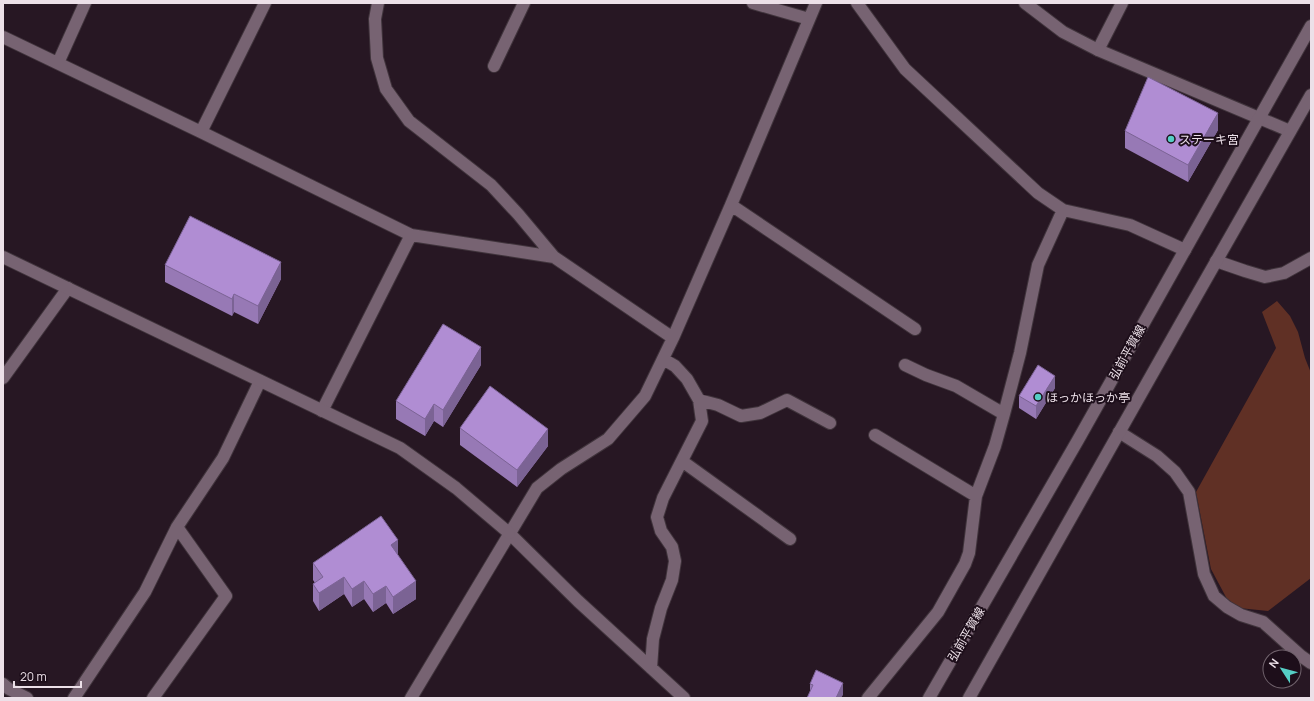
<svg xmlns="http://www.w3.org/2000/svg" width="1314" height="701" viewBox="0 0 1314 701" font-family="Manrope,'Noto Sans JP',sans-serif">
  <rect width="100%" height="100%" fill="#271723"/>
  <path fill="#603025" d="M 1277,301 L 1290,316 L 1298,332 L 1305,358 L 1311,373 L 1311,578 L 1268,611 L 1239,608 L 1227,599 L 1211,569 L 1196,492 L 1276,348 L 1262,312 Z"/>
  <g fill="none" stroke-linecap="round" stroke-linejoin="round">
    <g stroke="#40343c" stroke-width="14">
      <path id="minor" d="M 378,3 L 375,19 L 377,58 L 386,89 L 409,121 L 491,185 L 518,214 L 554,257 L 673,338
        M 753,3 L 809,19
        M 857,3 L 905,69 L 1038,193 L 1063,210 L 1130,225 L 1185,250
        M 3,37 L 201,132 L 411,235 L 554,257
        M 1098,50 L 1122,3
        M 58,63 L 85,3
        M 494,66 L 524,3
        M 201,132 L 265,3
        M 731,205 L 915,329
        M 1216,261 L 1245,271 L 1265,277 L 1284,273 L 1311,258
        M 905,365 L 926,375 L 956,386 L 1004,414
        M 3,378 L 68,288
        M 699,400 L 718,405 L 741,416 L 760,413 L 787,400 L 830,423
        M 322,411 L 411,235
        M 1119,432 L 1157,456 L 1175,472 L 1189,492 L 1204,574 L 1214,596 L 1227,607 L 1241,615 L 1263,622 L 1301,656 L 1311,663
        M 875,435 L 976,496
        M 682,461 L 790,539
        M 509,533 L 578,601 L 684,698
        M 651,668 L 653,639 L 661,608 L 672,580 L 675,561 L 672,547 L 661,531 L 657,517 L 663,498 L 702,421 L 699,400 L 687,379 L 675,366 L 663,359
        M 3,684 L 9,689 L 27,698
        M 74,698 L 145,592 L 177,527
        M 153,698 L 226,596 L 177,527 L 223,458 L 260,381
        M 411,698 L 537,488 L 561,469 L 608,439 L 645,396 L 673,338 L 731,205 L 816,3
        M 868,698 L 938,612 L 965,564 L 969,553 L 976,496 L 995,446 L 1004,414 L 1020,353 L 1038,265 L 1063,210"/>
    </g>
    <g stroke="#40343c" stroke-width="14">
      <path id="tertiary" d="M 1025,3 L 1063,32 L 1098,50 L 1290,131
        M 3,257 L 400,448 L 456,488 L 509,533"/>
    </g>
    <g stroke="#40343c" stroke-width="14">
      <path id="secondary" d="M 929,698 L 1078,440 L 1311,26
        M 969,698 L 1181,323 L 1311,95"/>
    </g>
    <use href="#minor" stroke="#776372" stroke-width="12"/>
    <use href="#tertiary" stroke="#776372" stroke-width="12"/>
    <use href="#secondary" stroke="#776372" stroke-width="12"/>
  </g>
  <path fill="#9779b5" d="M 1218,130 L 1188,182 L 1125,148 L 1125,131 Z
    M 165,265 L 281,279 L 258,324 L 234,312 L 232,316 L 165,282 Z
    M 481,365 L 443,427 L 434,421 L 425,436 L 396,419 L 396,401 Z
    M 1055,388 L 1036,419 L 1019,408 L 1019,396 Z
    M 460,428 L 548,446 L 517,487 L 460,445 Z
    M 398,555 L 416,599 L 393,614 L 386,603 L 373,612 L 364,599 L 352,607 L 344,594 L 319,611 L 313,601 L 313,584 L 315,583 L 313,580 L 313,563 Z
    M 810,684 L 843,695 L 810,692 Z"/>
  <path fill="#7b6394" d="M 1218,113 L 1218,130 L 1188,182 L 1188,165 Z
    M 281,262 L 281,279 L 258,324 L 258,306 Z
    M 234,294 L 234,312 L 232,316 L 232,299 Z
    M 481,347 L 481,365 L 443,427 L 443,410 Z
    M 1055,376 L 1055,388 L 1036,419 L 1036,406 Z
    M 434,404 L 434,421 L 425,436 L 425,419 Z
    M 548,429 L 548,446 L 517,487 L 517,470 Z
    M 398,540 L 398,557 L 391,545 Z
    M 344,577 L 344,594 L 319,611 L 319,593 Z
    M 364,581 L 364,599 L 352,607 L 352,589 Z
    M 416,581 L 416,599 L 393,614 L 393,597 Z
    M 386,586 L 386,603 L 373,612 L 373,594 Z
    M 843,683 L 843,695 L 841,698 L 836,698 Z"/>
  <path fill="#b08dd3" stroke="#7b6394" d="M 1148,77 L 1218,113 L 1188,165 L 1125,131 Z
    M 190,216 L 281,262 L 258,306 L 234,294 L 232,299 L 165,265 Z
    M 443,324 L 481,347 L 443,410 L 434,404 L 425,419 L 396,401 Z
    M 1038,365 L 1055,376 L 1036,406 L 1019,396 Z
    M 490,386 L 548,429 L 517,470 L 460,428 Z
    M 381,516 L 398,540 L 391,545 L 416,581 L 393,597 L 386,586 L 373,594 L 364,581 L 352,589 L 344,577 L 319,593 L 313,584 L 323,577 L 313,563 Z
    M 816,670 L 843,683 L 836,698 L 807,698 L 813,685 L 810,684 Z"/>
  <g fill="#55cec5" stroke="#1d0e1a" stroke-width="1.5">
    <circle cx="1171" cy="139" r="4"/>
    <circle cx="1038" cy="397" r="4"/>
  </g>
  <g text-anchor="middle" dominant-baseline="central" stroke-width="4" stroke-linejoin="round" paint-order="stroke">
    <g font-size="12" fill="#ece0e8" stroke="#1d0e1a" text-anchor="start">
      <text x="1179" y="139">ステーキ宮</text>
      <text x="1046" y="397">ほっかほっか亭</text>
    </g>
    <g font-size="12" fill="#ece0e8" stroke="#1d0e1a">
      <text transform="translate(1127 352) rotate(-61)">弘前平賀線</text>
      <text transform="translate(966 634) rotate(-60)">弘前平賀線</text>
    </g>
  </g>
  <rect width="1314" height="701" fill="none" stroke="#ece0e8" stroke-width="8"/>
  <g transform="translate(1282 669) rotate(306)"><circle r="19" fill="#1d0e1a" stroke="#70626c"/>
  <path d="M0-3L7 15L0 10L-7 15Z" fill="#55cec5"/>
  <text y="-6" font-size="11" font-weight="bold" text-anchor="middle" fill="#ece0e8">N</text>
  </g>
  <path d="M14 681v6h67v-6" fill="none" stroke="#ece0e8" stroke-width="2"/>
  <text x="20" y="681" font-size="12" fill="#ece0e8" stroke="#1d0e1a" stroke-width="3" paint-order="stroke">20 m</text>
</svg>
